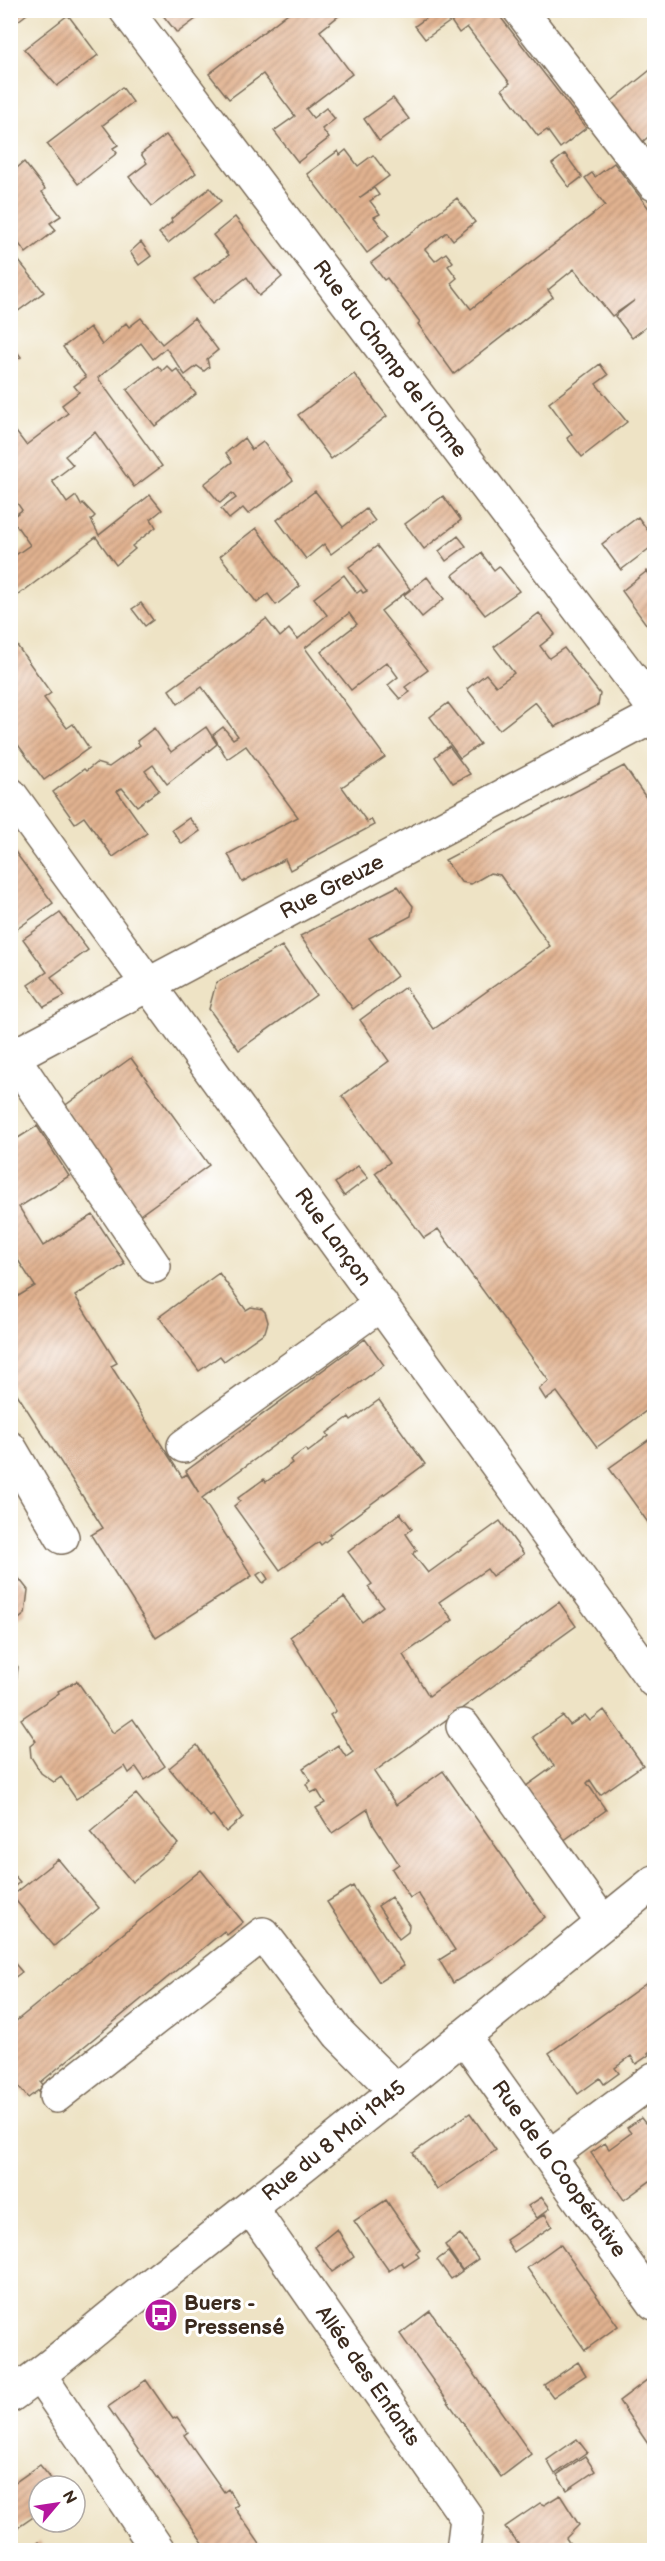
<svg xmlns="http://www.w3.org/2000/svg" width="665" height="2561" viewBox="0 0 665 2561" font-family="'Balsamiq Sans',sans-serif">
  <defs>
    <pattern id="building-hatch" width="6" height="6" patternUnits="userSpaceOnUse" patternTransform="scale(1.5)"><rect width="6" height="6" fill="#e1b290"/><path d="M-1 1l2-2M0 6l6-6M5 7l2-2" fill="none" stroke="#b89175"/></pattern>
  </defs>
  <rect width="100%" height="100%" fill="#fff"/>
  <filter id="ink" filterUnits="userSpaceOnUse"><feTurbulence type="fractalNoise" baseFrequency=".0167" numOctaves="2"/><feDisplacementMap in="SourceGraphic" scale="12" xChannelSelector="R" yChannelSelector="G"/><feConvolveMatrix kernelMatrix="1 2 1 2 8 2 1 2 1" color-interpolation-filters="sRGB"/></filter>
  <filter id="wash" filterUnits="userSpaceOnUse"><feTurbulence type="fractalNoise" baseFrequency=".008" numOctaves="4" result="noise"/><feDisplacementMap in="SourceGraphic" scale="24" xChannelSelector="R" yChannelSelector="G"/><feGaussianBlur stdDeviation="1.35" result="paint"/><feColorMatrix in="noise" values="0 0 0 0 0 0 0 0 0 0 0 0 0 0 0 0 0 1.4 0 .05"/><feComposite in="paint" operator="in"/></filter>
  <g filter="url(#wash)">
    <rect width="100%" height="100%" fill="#eee3c5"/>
    <g id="blocks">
      <path fill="url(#building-hatch)" d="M 10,10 L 32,10 L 18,21 Z
        M 166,10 L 208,10 L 177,33 L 162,14 Z
        M 292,10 L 346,10 L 320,31 L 352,74 L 306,109 L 313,118 L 326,108 L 335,119 L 322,129 L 329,138 L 298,162 L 274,131 L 295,116 L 263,74 L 229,99 L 209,74 Z
        M 432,10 L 495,10 L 586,128 L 560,148 L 547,130 L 538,136 L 502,89 L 510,83 L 467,27 L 459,33 L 451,21 L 425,39 L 415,26 L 433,13 Z
        M 68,15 L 98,55 L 57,86 L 24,49 Z
        M 654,67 L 654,132 L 640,144 L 608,104 Z
        M 122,87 L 133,102 L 103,125 L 118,145 L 113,148 L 117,153 L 78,184 L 47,144 Z
        M 393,98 L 409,119 L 379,141 L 364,119 Z
        M 166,135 L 196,173 L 152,206 L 129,177 L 147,163 L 141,154 Z
        M 346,150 L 358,166 L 373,155 L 389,176 L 359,198 L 374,188 L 379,195 L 370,201 L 380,214 L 374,217 L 389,236 L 367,253 L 307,174 L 338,151 L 340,155 Z
        M 565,154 L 582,177 L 569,187 L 552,164 Z
        M 24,162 L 45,189 L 42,192 L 61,216 L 50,223 L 56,230 L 26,253 L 13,236 L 10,238 L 10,177 L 13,175 L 11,173 Z
        M 614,163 L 654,215 L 654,321 L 632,338 L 615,316 L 635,300 L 612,316 L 574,269 L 548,290 L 553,297 L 454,374 L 418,324 L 420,322 L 387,278 L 384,280 L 371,263 L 457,198 L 475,222 L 453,240 L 447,232 L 425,249 L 435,261 L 446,253 L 453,262 L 448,266 L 457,278 L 451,283 L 471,309 L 605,205 L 585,178 L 592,173 L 595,177 Z
        M 210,188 L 221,201 L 168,243 L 159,233 L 172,222 L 171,219 Z
        M 235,217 L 282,277 L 259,296 L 247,277 L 213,303 L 194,279 L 229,255 L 213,235 Z
        M 141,242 L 151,256 L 139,265 L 130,252 Z
        M 10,250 L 44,292 L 10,317 Z
        M 141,318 L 162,344 L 194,318 L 218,350 L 207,359 L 209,367 L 204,371 L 197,366 L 185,375 L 166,348 L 153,359 L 141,343 L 98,378 L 162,466 L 134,487 L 95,432 L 65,456 L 73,465 L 52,481 L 67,503 L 76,496 L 81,505 L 83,503 L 95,516 L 91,520 L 99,535 L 150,495 L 162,510 L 151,519 L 156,527 L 132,546 L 135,549 L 116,565 L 96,537 L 10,601 L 10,559 L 30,545 L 11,518 L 22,510 L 10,493 L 10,424 L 26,445 L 68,413 L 62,405 L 79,392 L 74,386 L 86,377 L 63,347 L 90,327 L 102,345 L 126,323 L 129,327 Z
        M 10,342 L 21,357 L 13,362 L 10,359 Z
        M 600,364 L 608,375 L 596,384 L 627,422 L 582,457 L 567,438 L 572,434 L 549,403 Z
        M 158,366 L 162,371 L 167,366 L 173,372 L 177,369 L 196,394 L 155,426 L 127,390 Z
        M 354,374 L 387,416 L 331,459 L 298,415 Z
        M 244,438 L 252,450 L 263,442 L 293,480 L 248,514 L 243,508 L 229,519 L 221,509 L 236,498 L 232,493 L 220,503 L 204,484 L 232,462 L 226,453 Z
        M 315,491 L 343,527 L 366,509 L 375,521 L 331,554 L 324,544 L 306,559 L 277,520 Z
        M 443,496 L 461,520 L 424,549 L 405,524 Z
        M 638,517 L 654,539 L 654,545 L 621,570 L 602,544 Z
        M 256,528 L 300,586 L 276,605 L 268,594 L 257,603 L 220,556 Z
        M 458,536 L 466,546 L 446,561 L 439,551 Z
        M 377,546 L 410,589 L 381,611 L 428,670 L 405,687 L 410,692 L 400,699 L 388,685 L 398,677 L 387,662 L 351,690 L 321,652 L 357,624 L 349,613 L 305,648 L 385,757 L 342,787 L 367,822 L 371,819 L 374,825 L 290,870 L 285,859 L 242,882 L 228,854 L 298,817 L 246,746 L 227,759 L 213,735 L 223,727 L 233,739 L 238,736 L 202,687 L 178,704 L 169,690 L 266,619 L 280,637 L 289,629 L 297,639 L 299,638 L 327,615 L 314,598 L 344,575 L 357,593 L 361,590 L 363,593 L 367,591 L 349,567 Z
        M 481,553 L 494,570 L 499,566 L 519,591 L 485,615 L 453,575 Z
        M 647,571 L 654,581 L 654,635 L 622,591 Z
        M 427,577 L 444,599 L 422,617 L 404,595 Z
        M 141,603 L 153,620 L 145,626 L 132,609 Z
        M 539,613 L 555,634 L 540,646 L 549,658 L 564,648 L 600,694 L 598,705 L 555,727 L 535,702 L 499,730 L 467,689 L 486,674 L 496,686 L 514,673 L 494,647 Z
        M 13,640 L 51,693 L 44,698 L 67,728 L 73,724 L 89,748 L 44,780 L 10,734 L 10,721 L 16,717 L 10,709 L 10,641 Z
        M 448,703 L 480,744 L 460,758 L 430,717 Z
        M 206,727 L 217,744 L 167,784 L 153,765 L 145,771 L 159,790 L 137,806 L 122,788 L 117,791 L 147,833 L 113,857 L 84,817 L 75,823 L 53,792 L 84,769 L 86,771 L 96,763 L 109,767 L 140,745 L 137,741 L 154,728 L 171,752 Z
        M 449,746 L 470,774 L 453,783 L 435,757 Z
        M 624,766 L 654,809 L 654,1405 L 597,1447 L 557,1392 L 546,1400 L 539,1389 L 549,1381 L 438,1229 L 424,1238 L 375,1173 L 390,1162 L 342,1096 L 389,1061 L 360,1020 L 405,987 L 434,1029 L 550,946 L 500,875 L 490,873 L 471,884 L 461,882 L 445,860 Z
        M 189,818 L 200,831 L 182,844 L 172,830 Z
        M 10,845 L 53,903 L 10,934 Z
        M 398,886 L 413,906 L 411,916 L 369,938 L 397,976 L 353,1009 L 300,936 Z
        M 60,913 L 88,950 L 51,977 L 65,996 L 44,1007 L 28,985 L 47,972 L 23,939 Z
        M 282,946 L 316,995 L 239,1050 L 209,1009 L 216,983 Z
        M 131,1058 L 209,1165 L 140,1215 L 63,1107 Z
        M 37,1126 L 69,1176 L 19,1207 L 43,1246 L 93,1215 L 125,1264 L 75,1296 L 117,1363 L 111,1366 L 182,1477 L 187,1474 L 199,1493 L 186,1471 L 365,1339 L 384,1365 L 202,1498 L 252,1576 L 156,1638 L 91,1535 L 103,1528 L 10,1383 L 10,1301 L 35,1286 L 10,1248 L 10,1143 Z
        M 358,1166 L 368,1178 L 344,1196 L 335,1183 Z
        M 219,1273 L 246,1310 L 251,1307 L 262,1309 L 265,1312 L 268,1322 L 265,1332 L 224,1361 L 220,1356 L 199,1371 L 159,1317 Z
        M 379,1400 L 425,1464 L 329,1535 L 331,1537 L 321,1545 L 319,1542 L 280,1570 L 234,1506 L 240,1501 L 238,1498 L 264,1479 L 266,1482 L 292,1463 L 290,1460 L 305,1449 L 308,1452 L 329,1436 L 327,1433 L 349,1417 L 351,1420 Z
        M 654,1436 L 654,1531 L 609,1468 Z
        M 400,1513 L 412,1529 L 406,1534 L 417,1550 L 413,1554 L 428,1573 L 500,1521 L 524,1554 L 492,1576 L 487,1569 L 439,1602 L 453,1620 L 403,1655 L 429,1696 L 559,1602 L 576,1626 L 374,1772 L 396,1805 L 443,1771 L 545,1917 L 494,1958 L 453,1983 L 439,1960 L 455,1950 L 418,1893 L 410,1898 L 392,1869 L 399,1864 L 374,1826 L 368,1809 L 332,1833 L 316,1808 L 325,1803 L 317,1790 L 311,1793 L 306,1784 L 311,1781 L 303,1768 L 338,1745 L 346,1757 L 353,1752 L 330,1715 L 336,1711 L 290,1637 L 344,1597 L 362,1622 L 383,1606 L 368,1587 L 372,1584 L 348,1552 Z
        M 10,1567 L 28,1590 L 25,1614 L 10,1626 Z
        M 263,1571 L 268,1579 L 263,1583 L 257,1575 Z
        M 10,1657 L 18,1667 L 15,1689 L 10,1693 Z
        M 77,1681 L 113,1733 L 133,1719 L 165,1766 L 145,1780 L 136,1767 L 129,1773 L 125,1766 L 76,1799 L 61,1777 L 54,1782 L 41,1773 L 31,1757 L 30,1746 L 36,1741 L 21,1719 L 59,1693 L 58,1691 Z
        M 604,1710 L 643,1765 L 600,1795 L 590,1780 L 587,1783 L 606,1810 L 563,1841 L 525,1787 L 554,1766 L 533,1737 L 563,1716 L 570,1725 L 585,1715 L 590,1721 Z
        M 197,1745 L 243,1817 L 226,1832 L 213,1815 L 210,1817 L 169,1768 Z
        M 136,1794 L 178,1844 L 132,1882 L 90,1832 Z
        M 58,1859 L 99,1908 L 54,1946 L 12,1896 Z
        M 201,1870 L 243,1922 L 227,1935 L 224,1931 L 41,2082 L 44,2086 L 28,2098 L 16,2083 L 10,2088 L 10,2026 Z
        M 10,1871 L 20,1882 L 10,1890 Z
        M 353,1886 L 404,1966 L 379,1982 L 327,1902 Z
        M 391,1897 L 409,1925 L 408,1932 L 399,1939 L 378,1906 Z
        M 10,1958 L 22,1972 L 10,1981 Z
        M 651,1980 L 654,1984 L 654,2048 L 648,2053 L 649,2055 L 636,2064 L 631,2056 L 615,2068 L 619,2073 L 604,2084 L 600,2078 L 578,2094 L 549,2053 Z
        M 470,2113 L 496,2150 L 437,2190 L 413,2153 Z
        M 654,2116 L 654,2178 L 624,2200 L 591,2153 L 605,2143 L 609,2149 L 631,2133 L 627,2128 L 641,2118 L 645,2123 Z
        M 542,2197 L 550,2208 L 537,2218 L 528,2206 Z
        M 386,2200 L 420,2250 L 416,2253 L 419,2257 L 404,2267 L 402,2262 L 389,2271 L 354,2221 Z
        M 545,2214 L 552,2226 L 514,2252 L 506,2240 Z
        M 337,2229 L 354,2257 L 332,2272 L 315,2247 Z
        M 460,2234 L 478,2259 L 462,2270 L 445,2245 Z
        M 560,2244 L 618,2326 L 585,2350 L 527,2268 Z
        M 448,2252 L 462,2271 L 451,2279 L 437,2260 Z
        M 430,2311 L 531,2454 L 501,2477 L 400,2334 Z
        M 578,2362 L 586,2375 L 553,2397 L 544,2385 Z
        M 651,2377 L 654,2379 L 654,2453 L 619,2401 Z
        M 146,2380 L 173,2419 L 177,2417 L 188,2432 L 184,2435 L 224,2492 L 228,2489 L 238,2505 L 234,2507 L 264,2550 L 208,2550 L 108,2407 Z
        M 577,2439 L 587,2452 L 555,2474 L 547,2460 Z
        M 585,2456 L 595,2471 L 567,2490 L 557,2475 Z
        M 40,2465 L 57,2486 L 39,2486 L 39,2513 L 10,2533 L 10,2486 Z
        M 560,2495 L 579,2525 L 566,2538 L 574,2550 L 523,2550 L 505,2527 L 540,2503 L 544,2505 Z
        M 39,2542 L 46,2550 L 28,2550 Z"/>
    </g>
  </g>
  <g filter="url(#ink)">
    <use href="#blocks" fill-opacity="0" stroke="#7a6b58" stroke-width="1.5"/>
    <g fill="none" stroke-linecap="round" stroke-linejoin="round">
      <g stroke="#7a6b58" stroke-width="36">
        <path id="minor" d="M 126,10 L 654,708
          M 520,10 L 654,184
          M 10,794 L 654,1681
          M 13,1057 L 154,1266
          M 10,1058 L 654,716
          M 184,1446 L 381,1304
          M 10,1448 L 62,1537
          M 463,1726 L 603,1923
          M 463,2036 L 654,2303
          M 56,2096 L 263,1934 L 339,2034 L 396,2091
          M 550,2156 L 654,2079
          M 251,2208 L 467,2518 L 463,2550
          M 40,2376 L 158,2550
          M 10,2396 C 60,2361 104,2321 152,2284 C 322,2153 488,2016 654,1882"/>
      </g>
      <use href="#minor" stroke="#fff" stroke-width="33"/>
    </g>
  </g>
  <defs>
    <g id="bus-disc" transform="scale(1.725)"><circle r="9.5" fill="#b5179e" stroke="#fff"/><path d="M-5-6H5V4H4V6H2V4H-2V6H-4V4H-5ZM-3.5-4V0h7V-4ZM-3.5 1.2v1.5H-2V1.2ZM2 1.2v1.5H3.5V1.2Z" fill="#fff"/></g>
  </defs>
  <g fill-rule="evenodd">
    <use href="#bus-disc" x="161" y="2315"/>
  </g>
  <g text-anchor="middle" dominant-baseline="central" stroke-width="6" stroke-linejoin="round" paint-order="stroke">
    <g font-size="21" fill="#3b2a1e" stroke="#fff">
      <text transform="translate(390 359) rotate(53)">Rue du Champ de l'Orme</text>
      <text transform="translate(332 887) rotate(-28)">Rue Greuze</text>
      <text transform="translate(333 1237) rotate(54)">Rue Lançon</text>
      <text transform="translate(334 2141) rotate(-39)">Rue du 8 Mai 1945</text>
      <text transform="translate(559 2169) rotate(54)">Rue de la Coopérative</text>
      <text transform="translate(368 2376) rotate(55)">Allée des Enfants</text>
    </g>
    <g font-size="21" font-weight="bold" fill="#3b2a1e" stroke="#fff" text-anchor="start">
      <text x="184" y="2303">Buers -<tspan x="184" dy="24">Pressensé</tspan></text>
    </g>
  </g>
  <rect width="665" height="2561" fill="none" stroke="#fff" stroke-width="36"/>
  <g transform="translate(57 2504) rotate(61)"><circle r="28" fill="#ffffff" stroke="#b1aaa5" stroke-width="1.5"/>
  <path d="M0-4.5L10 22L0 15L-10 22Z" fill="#b5179e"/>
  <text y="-9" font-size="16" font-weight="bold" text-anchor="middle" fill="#3b2a1e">N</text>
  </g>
</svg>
